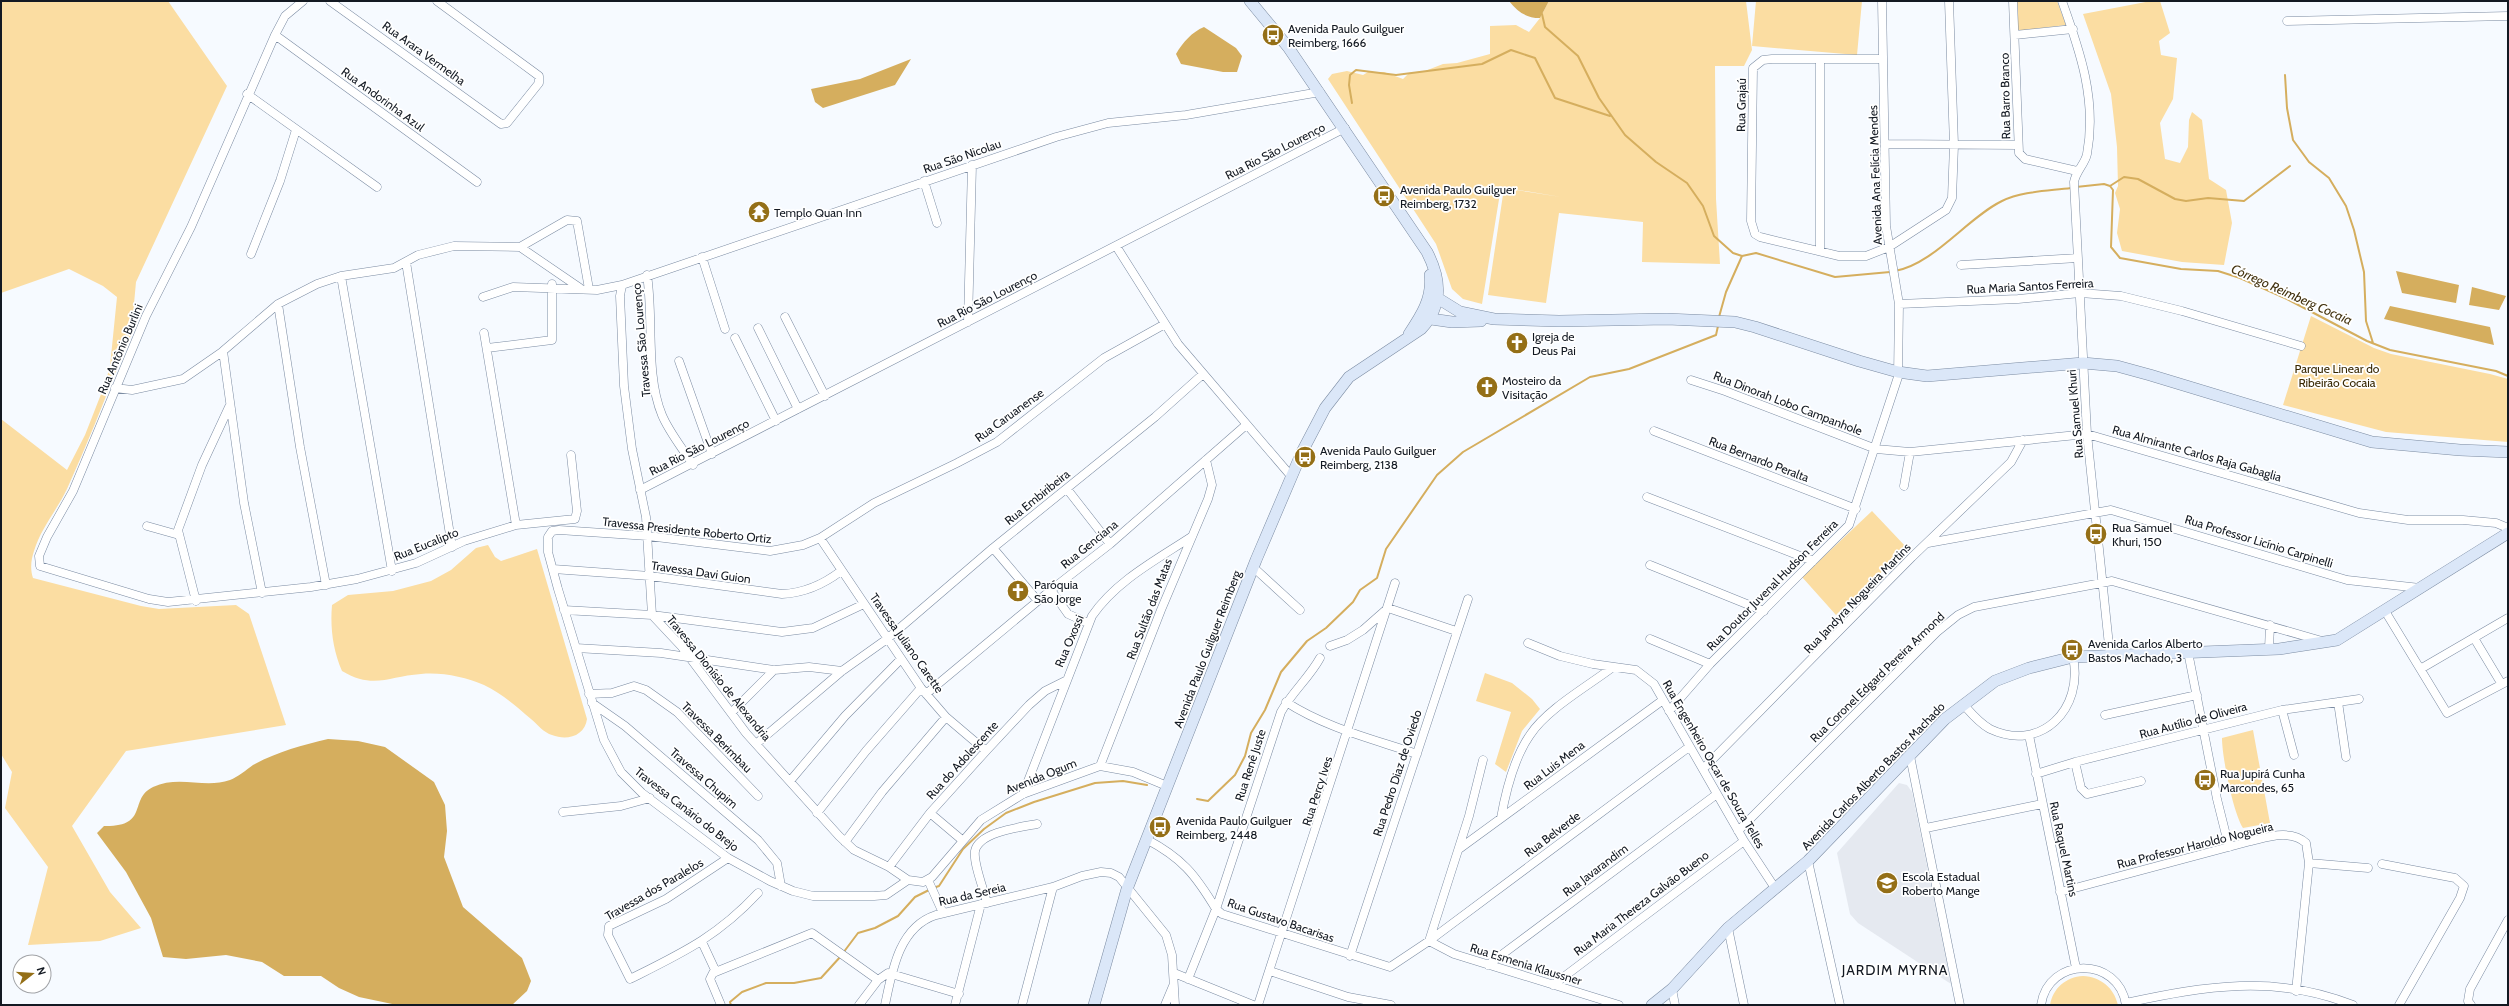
<svg xmlns="http://www.w3.org/2000/svg" width="2509" height="1006" viewBox="0 0 2509 1006" font-family="Cabin,sans-serif">
  <rect width="100%" height="100%" fill="#f6faff"/>
  <path fill="#e5e9f0" d="M 1899,783 L 1907,785 L 1912,792 L 1951,984 L 1858,923 L 1850,914 L 1837,853 Z"/>
  <path fill="#fbdda2" d="M 1,1 L 168,1 L 227,86 L 136,282 L 131,336 L 118,353 L 120,361 C 103,404 86,447 67,489 C 57,510 41,528 34,551 C 31,560 30,569 33,578 L 141,606 L 159,609 L 236,605 L 249,614 L 286,725 L 126,751 L 72,826 L 110,892 L 141,928 L 100,941 L 28,945 L 48,867 L 5,808 L 12,772 L 1,754 L 1,419 L 67,470 L 85,435 L 105,384 L 110,366 L 117,297 L 103,286 L 69,269 L 1,293 Z
    M 1549,1 L 1746,1 L 1752,50 L 1744,66 L 1715,66 L 1716,199 L 1720,264 L 1642,262 L 1643,222 L 1559,213 L 1546,303 L 1488,295 L 1504,188 L 1561,197 L 1501,187 L 1482,304 L 1463,299 L 1452,289 L 1436,244 L 1328,79 L 1332,74 L 1347,71 L 1363,75 L 1368,72 L 1384,72 L 1403,79 L 1409,73 L 1425,71 L 1443,64 L 1457,63 L 1490,54 L 1490,26 L 1516,25 L 1529,32 L 1540,18 Z
    M 1756,1 L 1862,1 L 1857,55 L 1752,46 Z
    M 2017,1 L 2057,1 L 2066,25 L 2018,31 Z
    M 2151,1 L 2160,1 L 2170,33 L 2159,41 L 2161,55 L 2177,58 L 2173,99 L 2160,123 L 2165,159 L 2180,163 L 2188,147 L 2189,120 L 2192,112 L 2202,120 L 2209,179 L 2226,190 L 2232,223 L 2224,265 L 2182,262 L 2122,251 L 2117,233 L 2120,209 L 2115,193 L 2118,186 L 2117,147 L 2111,94 L 2083,14 Z
    M 2311,316 L 2374,348 L 2391,354 L 2490,374 L 2508,379 L 2508,442 L 2386,432 L 2283,405 Z
    M 1872,511 L 1907,548 L 1836,615 L 1802,577 Z
    M 488,545 L 495,557 L 501,561 L 537,549 L 587,719 C 585,736 567,741 552,735 C 544,733 537,724 531,719 C 516,706 501,693 484,685 C 465,677 442,672 421,674 C 389,676 374,690 342,671 C 333,650 330,628 332,605 L 348,595 L 393,591 L 431,581 L 451,570 L 476,548 Z
    M 1485,673 L 1512,683 L 1532,699 L 1540,709 L 1522,731 L 1506,772 L 1495,764 L 1511,712 L 1476,701 Z
    M 2253,730 L 2270,823 L 2243,828 C 2233,812 2222,757 2222,738 Z
    M 2083,976 C 2101,977 2114,988 2118,1005 L 2050,1005 C 2053,988 2066,977 2083,976 Z"/>
  <path fill="#d5ae5e" d="M 1509,1 L 1549,1 L 1540,18 C 1526,18 1518,12 1509,1 Z
    M 1204,27 L 1236,48 L 1242,56 L 1237,72 L 1223,72 L 1181,64 L 1176,54 C 1183,42 1192,32 1204,27 Z
    M 911,59 L 895,85 L 823,108 L 815,102 L 811,89 L 860,79 Z
    M 2396,271 L 2459,285 L 2456,303 L 2402,293 Z
    M 2472,287 L 2506,296 L 2499,310 L 2469,305 Z
    M 2390,306 L 2490,327 L 2494,345 L 2384,319 Z
    M 328,739 L 358,741 L 385,747 L 434,782 L 445,805 L 447,831 L 444,857 L 463,907 L 522,958 L 531,981 L 527,991 L 512,1005 L 397,1005 L 359,997 L 339,988 L 321,976 L 284,976 L 262,962 L 226,955 L 186,959 L 163,957 L 151,918 L 126,872 L 97,833 L 104,826 C 150,827 128,799 153,787 C 179,775 205,789 230,780 C 238,777 246,770 253,765 C 277,752 302,745 328,739 Z"/>
  <g fill="none" stroke-linecap="round" stroke-linejoin="round">
    <path stroke="#d5ae5e" stroke-width="2" d="M 1542,14 L 1545,27 L 1578,56 L 1599,98 L 1625,135 L 1656,162 L 1687,183 L 1703,206 L 1714,236 L 1733,253 L 1742,256 L 1756,253 L 1835,277 L 1890,272
      M 2285,75 L 2287,108 L 2293,140 L 2309,162 L 2329,178 L 2346,206 L 2354,230 L 2364,272 L 2366,321 L 2373,343
      M 1352,103 L 1349,85 L 1350,75 L 1356,70 L 1396,75 L 1482,64 L 1511,50 L 1535,58 L 1555,98 L 1610,116
      M 2110,186 L 2124,177 L 2138,179 L 2175,199 L 2186,201 L 2208,198 L 2244,201 L 2290,166
      M 2076,187 L 2104,184 L 2110,186 L 2113,190 L 2111,247 L 2120,258 L 2181,269 L 2218,271 L 2240,278 L 2287,299 L 2367,341 L 2390,350 L 2496,371 L 2508,376
      M 1895,271 C 1934,264 1967,218 2002,201 C 2022,191 2049,191 2071,188
      M 1719,317 L 1726,292 L 1742,256
      M 1197,799 L 1208,801 L 1235,775 L 1245,756 L 1251,733 L 1265,710 L 1281,672 L 1307,641 L 1326,628 L 1353,602 L 1360,590 L 1377,578 L 1386,549 L 1437,475 L 1463,452 L 1590,377 L 1629,369 L 1716,335 L 1718,326
      M 933,888 L 939,886 L 963,849 L 984,829 L 1006,813 L 1034,802 L 1095,783 L 1123,781 L 1147,785
      M 843,953 L 858,933 L 875,928 L 898,916 L 915,897 L 929,890
      M 731,1005 L 730,1002 L 742,992 L 766,983 L 794,983 L 821,978 L 841,956"/>
    <g stroke="#7b8ba2" stroke-width="9">
      <path id="street" d="M 303,1 L 285,16 L 275,35 L 191,227 L 146,316 L 73,491 L 47,537 L 39,556 L 40,566 L 149,599 L 168,602 L 311,587 L 357,579 L 416,563 L 464,541 L 516,525 L 575,519 L 577,511 L 571,455
        M 330,1 L 501,124 L 507,123 L 539,83 L 539,76 L 437,1
        M 2013,1 L 2019,153 L 2025,159 L 2077,171
        M 2062,1 C 2080,51 2097,100 2087,154 C 2085,164 2076,171 2074,182 L 2087,434 L 2110,655
        M 2287,21 L 2508,16
        M 275,35 L 477,182
        M 2015,35 L 2073,29
        M 1883,59 L 1772,59 L 1763,60 L 1753,68 L 1751,221 L 1755,234 L 1760,237 L 1839,256 L 1866,256 L 1889,247 L 1946,210 L 1952,198 L 1954,145 L 1949,1
        M 1820,60 L 1820,251
        M 247,94 L 377,187
        M 1886,144 L 2018,145
        M 924,181 L 937,223
        M 1116,246 L 1178,344 L 1291,476
        M 520,247 L 567,220 L 577,221 L 589,289
        M 251,254 L 280,181 L 296,130
        M 702,257 L 725,329
        M 406,262 L 452,547
        M 1961,265 L 2078,258
        M 647,275 C 654,319 645,374 662,415 C 669,432 683,449 693,465
        M 341,276 L 392,571
        M 622,285 L 620,296 L 624,386 L 632,449 L 646,517 L 652,615 L 682,647 L 746,733 L 839,836 L 854,850 L 889,867 L 908,880 L 923,882 L 932,877 L 981,820 L 1023,794 L 1100,766 L 1133,772 L 1167,786
        M 483,297 L 513,287 L 597,290 L 622,285 L 1056,137 L 1108,123 L 1186,115 L 1320,92
        M 278,304 L 300,447 L 326,585
        M 1899,304 L 2018,299 L 2080,293 L 2121,296 L 2182,311 L 2301,346
        M 785,317 L 825,396
        M 968,322 L 972,165
        M 758,328 L 798,409
        M 484,333 L 516,525
        M 735,338 L 776,421
        M 487,348 L 552,340 L 552,284
        M 679,361 L 712,454
        M 1691,380 L 1725,391 L 1876,449 L 1910,452 L 2087,434 L 2359,513 L 2408,520 L 2463,520 L 2496,523 L 2508,528
        M 115,388 L 132,390 L 183,379 L 222,352
        M 1654,431 L 1856,509
        M 1904,486 L 1910,452
        M 1067,489 L 1110,544
        M 640,490 L 1345,128
        M 1647,497 L 1813,561
        M 147,526 L 179,535
        M 820,538 L 921,688 L 946,717 L 986,751
        M 1928,543 L 2111,510 L 2347,580 L 2420,588
        M 993,548 L 1038,601
        M 1650,565 L 1764,611
        M 1253,567 L 1300,610
        M 553,569 L 650,576 L 782,594 C 804,593 824,584 841,571
        M 1051,590 L 1068,614 L 1088,623
        M 262,593 L 244,503 L 223,351 L 278,304 L 317,284 L 341,276 L 394,268 L 418,255 L 454,246 L 520,247 L 580,288
        M 196,601 L 178,530 L 202,465 L 229,407
        M 564,610 L 652,615 L 782,632 L 813,628 L 864,604
        M 2385,611 L 2447,713 L 2508,681
        M 2474,638 L 2501,683
        M 1650,639 L 1710,664
        M 1528,643 L 1560,656 L 1593,664 L 1636,670 L 1654,684 L 1744,841 L 1775,888
        M 1330,646 L 1347,640 L 1363,630 L 1388,608 L 1456,631
        M 576,648 L 661,653 L 774,670 L 809,667 L 842,671
        M 2269,649 L 2270,625
        M 2188,652 L 2217,799 L 2229,847
        M 2422,668 L 2508,618
        M 589,694 L 612,693 L 634,686 L 646,690 L 677,712 L 758,796
        M 926,694 L 1051,590 L 1110,544 L 1246,425
        M 1286,702 C 1326,728 1373,739 1417,754
        M 2338,702 L 2346,757
        M 592,703 L 625,726 L 758,840 L 777,863 L 781,886
        M 1963,704 C 1971,713 1979,723 1990,729 C 2041,753 2084,709 2073,657
        M 2282,710 L 2294,755
        M 1669,711 L 1710,664 L 1849,525 L 1898,377 L 1899,304 L 1886,226 L 1882,1
        M 731,713 L 774,670
        M 2105,715 L 2197,695
        M 2029,735 L 2076,968
        M 756,744 L 842,671 L 887,639 L 993,548 L 1155,417 L 1203,374
        M 1910,756 L 1960,1005
        M 2075,762 L 2081,788 L 2087,794 L 2141,781
        M 1100,766 L 1161,610 L 1208,499 L 1212,485 L 1206,460
        M 1703,769 L 1912,557 L 2011,462 L 2023,440
        M 2036,774 L 2075,762 L 2282,710 L 2359,699
        M 790,781 L 845,716 L 901,659
        M 1023,794 L 1092,616 C 1116,581 1156,560 1191,537
        M 563,812 L 621,806 L 650,798
        M 817,813 L 866,751 L 921,688
        M 930,813 L 962,840
        M 1501,818 C 1506,790 1514,758 1530,735 C 1547,709 1588,686 1613,667
        M 1926,828 L 2042,804
        M 1738,831 L 1937,632 L 1958,615 L 1974,607 L 2112,581 L 2322,641
        M 1146,839 C 1182,858 1195,874 1216,909 L 1222,914 L 1390,967 L 1429,941 L 1689,747
        M 845,842 L 882,792 L 946,717
        M 1459,849 L 1663,700
        M 728,858 L 666,899 L 609,926 L 608,935 L 630,979 C 682,953 717,937 758,893
        M 1808,861 L 1840,1005
        M 2309,863 L 2368,868
        M 2382,864 L 2455,878 L 2464,886 L 2460,898 L 2399,1005
        M 889,867 L 930,813 L 986,751 L 1029,705 L 1045,691 L 1065,681
        M 908,880 L 886,895 L 874,896 L 813,896 L 793,891 L 770,881 L 728,858 L 642,793 L 621,772 L 604,740 L 558,589 L 548,552 L 548,537 L 552,531 L 559,530 L 648,536 L 770,551 L 803,545 L 820,538 L 874,503 L 957,463 L 997,442 L 1104,358 L 1165,324
        M 928,880 L 943,913
        M 2060,892 L 2251,841 C 2268,837 2291,829 2306,843 L 2309,863 L 2296,991
        M 987,903 C 984,890 973,863 975,851 C 979,832 1021,827 1037,824
        M 1728,928 L 1744,1005
        M 1429,941 L 1454,954 L 1619,1005
        M 1429,941 L 1469,816 L 1483,760
        M 702,942 L 716,972
        M 1350,956 L 1468,599
        M 1488,965 L 1717,794
        M 1270,971 L 1348,997 L 1391,1005
        M 1174,973 L 1253,1005
        M 1188,979 L 1216,909 L 1281,712 C 1292,692 1309,678 1320,658
        M 1553,985 L 1744,841
        M 1672,989 L 1675,1005
        M 2126,1003 C 2205,986 2275,974 2353,1005
        M 721,1005 L 710,979 L 713,973 L 812,933 L 878,980
        M 859,1005 L 878,980 L 888,973 L 959,994
        M 885,1005 C 892,971 899,927 936,915 L 1053,887 L 1082,876 L 1101,872 L 1111,873 L 1119,877 L 1166,935 L 1172,955 L 1175,1005
        M 955,1005 L 981,904
        M 1022,1005 L 1053,887
        M 1165,1005 L 1173,986
        M 1258,1005 L 1395,583
        M 2041,1005 C 2048,956 2119,956 2126,1005
        M 2471,1005 L 2468,1001 L 2470,989 L 2508,920"/>
    </g>
    <g stroke="#7b8ba2" stroke-width="12">
      <path id="secondary" d="M 1428,301 L 1439,299 L 1460,312 L 1494,319 L 1559,321 L 1667,319 L 1735,322 L 1755,327 L 1859,361 L 1898,372 L 1927,376 L 2083,363 L 2117,366 L 2150,375 L 2372,442 L 2460,450 L 2508,452
        M 1428,313 L 1431,319 L 1452,322 L 1481,321
        M 1409,334 C 1421,316 1433,298 1430,275
        M 1094,1005 L 1127,889 L 1256,560 L 1302,452 L 1325,408 L 1349,377 L 1421,329 C 1443,306 1441,279 1427,252 L 1288,47 L 1250,1
        M 1652,1005 L 1672,989 L 1728,928 L 1808,861 L 1945,719 L 1995,681 L 2029,668 L 2073,657 L 2279,649 L 2337,640 L 2508,533"/>
    </g>
    <use href="#street" stroke="#fff" stroke-width="8"/>
    <use href="#secondary" stroke="#dbe7f8" stroke-width="11"/>
  </g>
  <defs>
    <g id="bus-disc" transform="scale(1.15)"><circle r="9.5" fill="#946f17" stroke="#fff"/><path d="M-5-6H5V4H4V6H2V4H-2V6H-4V4H-5ZM-3.5-4V0h7V-4ZM-3.5 1.2v1.5H-2V1.2ZM2 1.2v1.5H3.5V1.2Z" fill="#fff"/></g>
    <g id="temple-disc" transform="scale(1.15)"><circle r="9.5" fill="#946f17" stroke="#fff"/><path d="M0-6L5-2H3V0L6.5 2.5H4V6H1.5V3h-3V6H-4V2.5H-6.5L-3 0V-2H-5Z" fill="#fff"/></g>
    <g id="church-disc" transform="scale(1.15)"><circle r="9.5" fill="#946f17" stroke="#fff"/><path d="M-1.2-6h2.4v3.5h3.3v2.4h-3.3V6h-2.4V-.1h-3.3v-2.4h3.3Z" fill="#fff"/></g>
    <g id="school-disc" transform="scale(1.15)"><circle r="9.5" fill="#946f17" stroke="#fff"/><path d="M0-5L7-2L0 1L-7-2ZM-4 1L0 2.5L4 1V4Q0 6-4 4Z" fill="#fff"/></g>
  </defs>
  <g fill-rule="evenodd">
    <use href="#bus-disc" x="1273" y="35"/>
    <use href="#bus-disc" x="1384" y="196"/>
    <use href="#temple-disc" x="759" y="212"/>
    <use href="#church-disc" x="1517" y="343"/>
    <use href="#church-disc" x="1487" y="387"/>
    <use href="#bus-disc" x="1305" y="457"/>
    <use href="#bus-disc" x="2096" y="534"/>
    <use href="#church-disc" x="1018" y="591"/>
    <use href="#bus-disc" x="2072" y="650"/>
    <use href="#bus-disc" x="2205" y="780"/>
    <use href="#bus-disc" x="1160" y="827"/>
    <use href="#school-disc" x="1887" y="883"/>
  </g>
  <g text-anchor="middle" dominant-baseline="central" stroke-width="3.5" stroke-linejoin="round" paint-order="stroke">
    <g font-size="12" fill="#131922" stroke="#fff" text-anchor="start">
      <text x="1288" y="28">Avenida Paulo Guilguer<tspan x="1288" dy="14">Reimberg, 1666</tspan></text>
      <text x="1400" y="189">Avenida Paulo Guilguer<tspan x="1400" dy="14">Reimberg, 1732</tspan></text>
      <text x="774" y="212">Templo Quan Inn</text>
      <text x="1532" y="336">Igreja de<tspan x="1532" dy="14">Deus Pai</tspan></text>
      <text x="1502" y="380">Mosteiro da<tspan x="1502" dy="14">Visitação</tspan></text>
      <text x="1320" y="450">Avenida Paulo Guilguer<tspan x="1320" dy="14">Reimberg, 2138</tspan></text>
      <text x="2112" y="527">Rua Samuel<tspan x="2112" dy="14">Khuri, 150</tspan></text>
      <text x="1034" y="584">Paróquia<tspan x="1034" dy="14">São Jorge</tspan></text>
      <text x="2088" y="643">Avenida Carlos Alberto<tspan x="2088" dy="14">Bastos Machado, 3</tspan></text>
      <text x="2220" y="773">Rua Jupirá Cunha<tspan x="2220" dy="14">Marcondes, 65</tspan></text>
      <text x="1176" y="820">Avenida Paulo Guilguer<tspan x="1176" dy="14">Reimberg, 2448</tspan></text>
      <text x="1902" y="876">Escola Estadual<tspan x="1902" dy="14">Roberto Mange</tspan></text>
    </g>
    <g font-size="12" fill="#131922" stroke="#fff">
      <text transform="translate(424 53) rotate(36)">Rua Arara Vermelha</text>
      <text transform="translate(2005 96) rotate(-91)">Rua Barro Branco</text>
      <text transform="translate(383 99) rotate(36)">Rua Andorinha Azul</text>
      <text transform="translate(1741 105) rotate(-89)">Rua Grajaú</text>
      <text transform="translate(1275 151) rotate(-27)">Rua Rio São Lourenço</text>
      <text transform="translate(962 156) rotate(-19)">Rua São Nicolau</text>
      <text transform="translate(1875 175) rotate(-92)">Avenida Ana Felícia Mendes</text>
      <text transform="translate(2030 286) rotate(-3)">Rua Maria Santos Ferreira</text>
      <text transform="translate(987 299) rotate(-27)">Rua Rio São Lourenço</text>
      <text transform="translate(641 340) rotate(-95)">Travessa São Lourenço</text>
      <text transform="translate(120 349) rotate(-67)">Rua Antônio Burlini</text>
      <text transform="translate(1788 403) rotate(21)">Rua Dinorah Lobo Campanhole</text>
      <text transform="translate(2075 414) rotate(-95)">Rua Samuel Khuri</text>
      <text transform="translate(1009 415) rotate(-36)">Rua Caruanense</text>
      <text transform="translate(699 447) rotate(-27)">Rua Rio São Lourenço</text>
      <text transform="translate(2197 453) rotate(16)">Rua Almirante Carlos Raja Gabaglia</text>
      <text transform="translate(1759 459) rotate(21)">Rua Bernardo Peralta</text>
      <text transform="translate(1037 497) rotate(-39)">Rua Embiribeira</text>
      <text transform="translate(687 530) rotate(6)">Travessa Presidente Roberto Ortiz</text>
      <text transform="translate(2259 541) rotate(17)">Rua Professor Licínio Carpinelli</text>
      <text transform="translate(426 544) rotate(-22)">Rua Eucalipto</text>
      <text transform="translate(1089 544) rotate(-39)">Rua Genciana</text>
      <text transform="translate(701 572) rotate(8)">Travessa Davi Guion</text>
      <text transform="translate(1772 585) rotate(-45)">Rua Doutor Juvenal Hudson Ferreira</text>
      <text transform="translate(1857 598) rotate(-46)">Rua Jandyra Nogueira Martins</text>
      <text transform="translate(1149 609) rotate(-69)">Rua Sultão das Matas</text>
      <text transform="translate(1069 641) rotate(-67)">Rua Oxossi</text>
      <text transform="translate(907 643) rotate(55)">Travessa Juliano Carette</text>
      <text transform="translate(1207 649) rotate(-69)">Avenida Paulo Guilguer Reimberg</text>
      <text transform="translate(1877 677) rotate(-44)">Rua Coronel Edgard Pereira Armond</text>
      <text transform="translate(719 678) rotate(51)">Travessa Dionísio de Alexandria</text>
      <text transform="translate(2193 720) rotate(-15)">Rua Autílio de Oliveira</text>
      <text transform="translate(717 737) rotate(45)">Travessa Berimbau</text>
      <text transform="translate(962 760) rotate(-48)">Rua do Adolescente</text>
      <text transform="translate(1714 764) rotate(60)">Rua Engenheiro Oscar de Souza Telles</text>
      <text transform="translate(1250 765) rotate(-72)">Rua Renê Juste</text>
      <text transform="translate(1554 765) rotate(-37)">Rua Luis Mena</text>
      <text transform="translate(1397 773) rotate(-72)">Rua Pedro Diaz de Oviedo</text>
      <text transform="translate(1041 776) rotate(-22)">Avenida Ogum</text>
      <text transform="translate(1873 776) rotate(-46)">Avenida Carlos Alberto Bastos Machado</text>
      <text transform="translate(704 778) rotate(41)">Travessa Chupim</text>
      <text transform="translate(1317 791) rotate(-72)">Rua Percy Ives</text>
      <text transform="translate(687 809) rotate(38)">Travessa Canário do Brejo</text>
      <text transform="translate(1552 834) rotate(-37)">Rua Belverde</text>
      <text transform="translate(2195 845) rotate(-14)">Rua Professor Haroldo Nogueira</text>
      <text transform="translate(2064 849) rotate(78)">Rua Raquel Martins</text>
      <text transform="translate(1595 870) rotate(-37)">Rua Javarandim</text>
      <text transform="translate(654 889) rotate(-30)">Travessa dos Paralelos</text>
      <text transform="translate(972 894) rotate(-13)">Rua da Sereia</text>
      <text transform="translate(1641 903) rotate(-37)">Rua Maria Thereza Galvão Bueno</text>
      <text transform="translate(1281 920) rotate(19)">Rua Gustavo Bacarisas</text>
      <text transform="translate(1526 964) rotate(17)">Rua Esmenia Klaussner</text>
    </g>
    <g font-size="12" fill="#382803" stroke="#fff">
      <text x="2337" y="368">Parque Linear do<tspan x="2337" dy="14">Ribeirão Cocaia</tspan></text>
    </g>
    <g font-size="13" font-style="italic" fill="#42320f" stroke="#fff">
      <text transform="translate(2292 294) rotate(24)">Córrego Reimberg Cocaia</text>
    </g>
    <g font-size="14" letter-spacing="1" fill="#131922" stroke="#fff">
      <text x="1895" y="970">JARDIM MYRNA</text>
    </g>
  </g>
  <rect width="2509" height="1006" fill="none" stroke="#131922" stroke-width="4"/>
  <g transform="translate(32 974) rotate(73)"><circle r="19" fill="#ffffff" stroke="#a1a3a7"/>
  <path d="M0-3L7 15L0 10L-7 15Z" fill="#946f17"/>
  <text y="-6" font-size="11" font-weight="bold" text-anchor="middle" fill="#131922">N</text>
  </g>
</svg>
